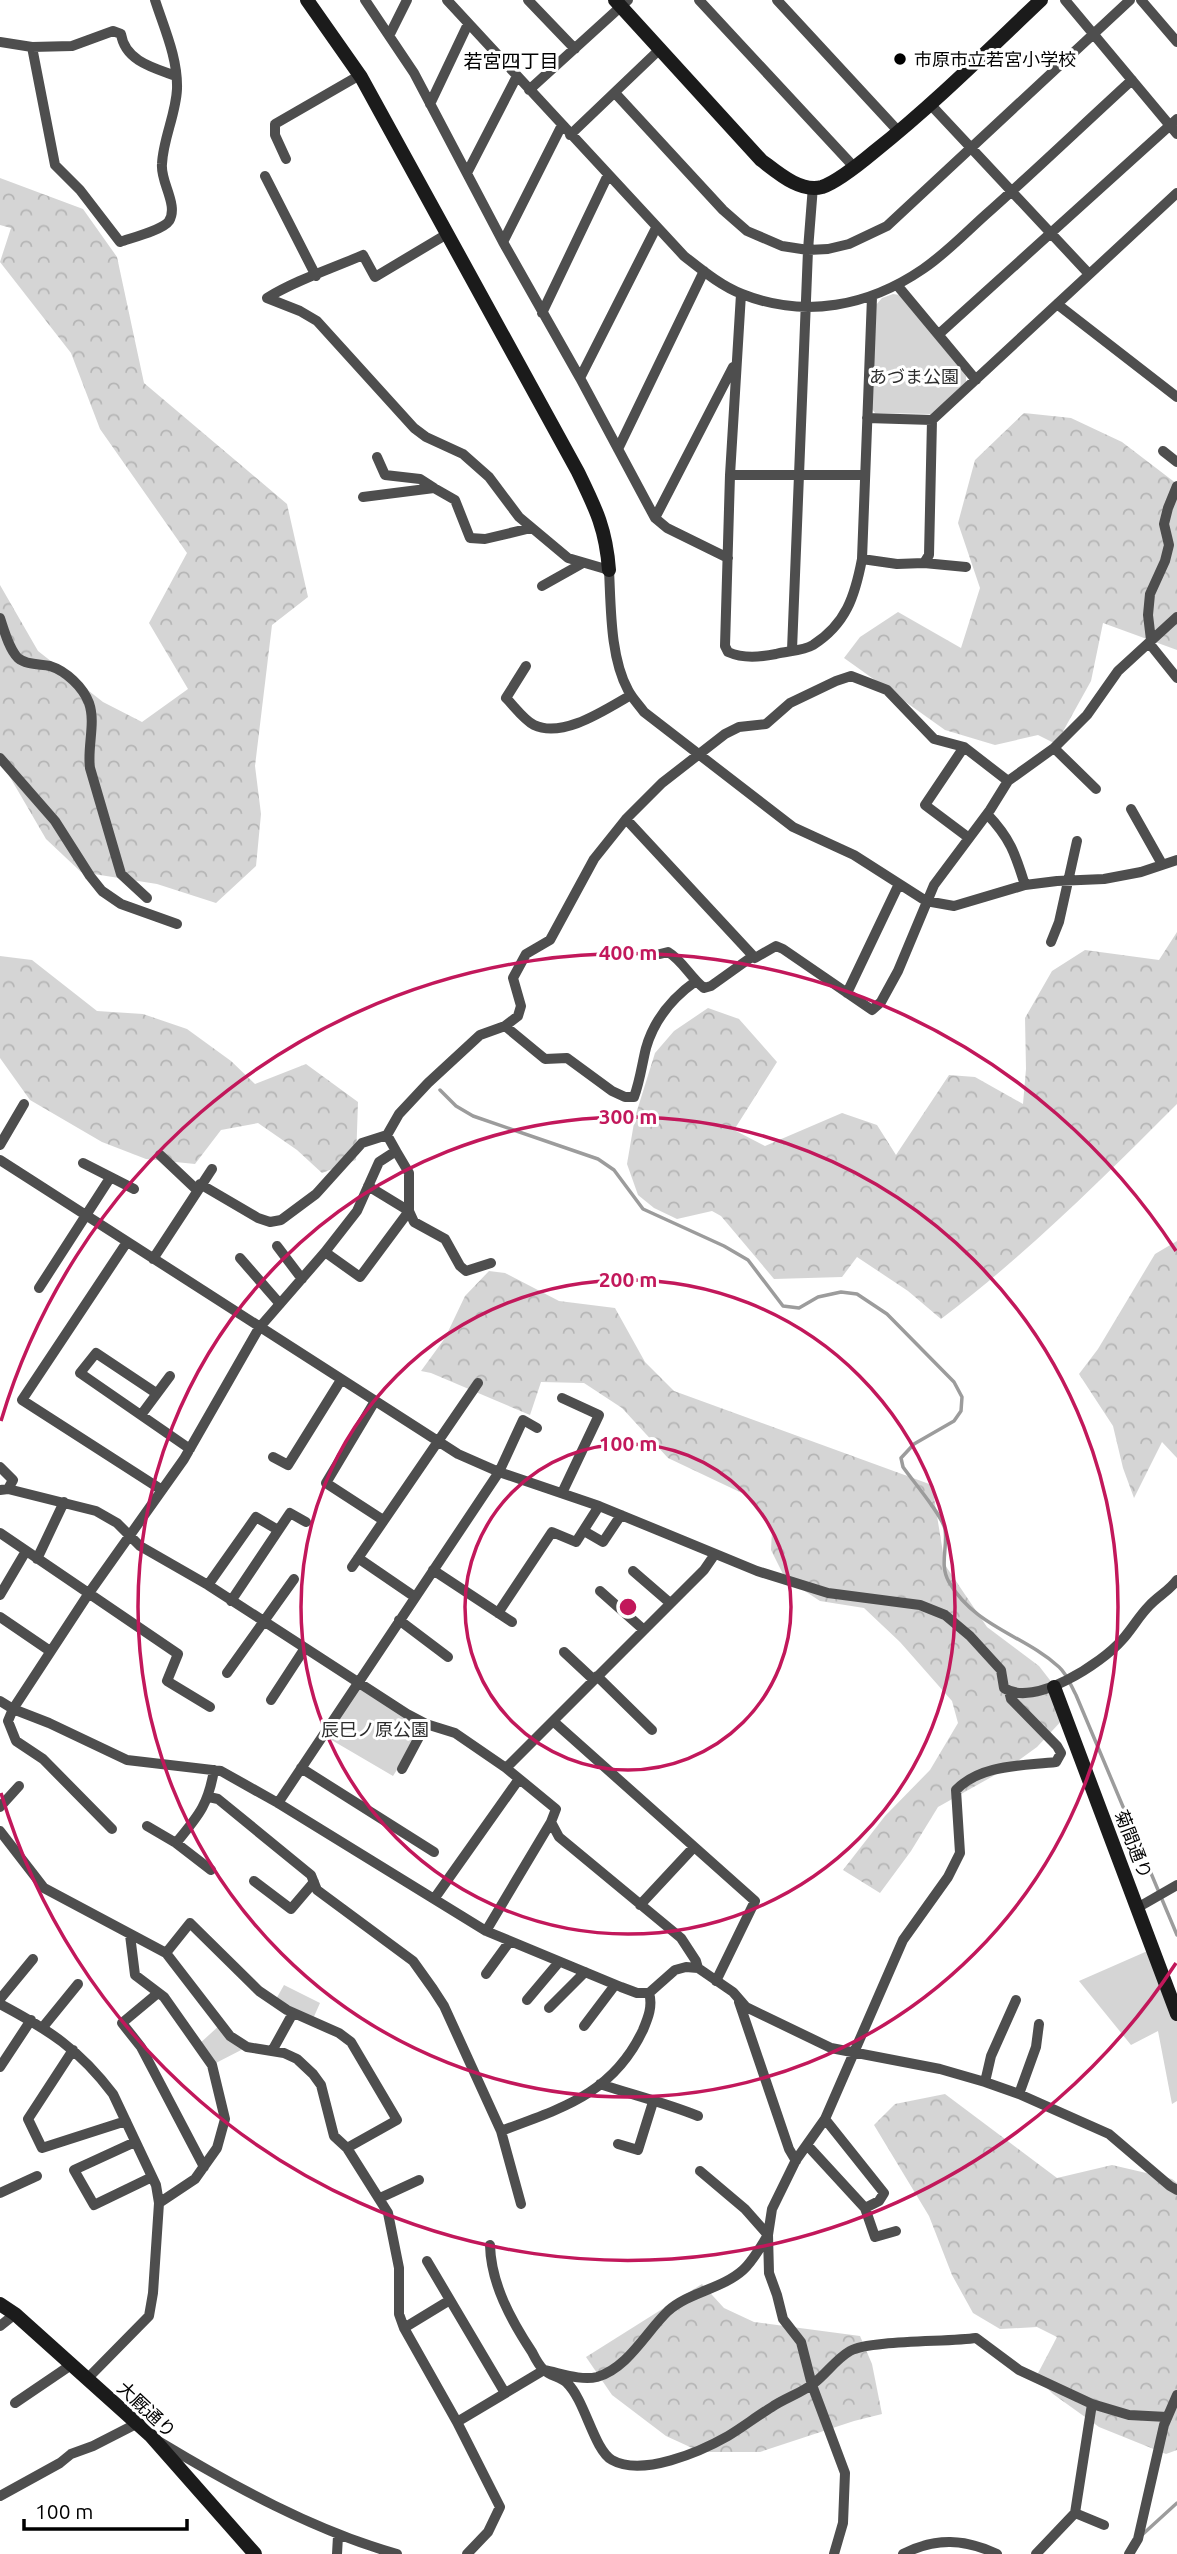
<svg xmlns="http://www.w3.org/2000/svg" width="1177" height="2554" viewBox="0 0 1177 2554" font-family="Ubuntu,'Noto Sans JP',sans-serif">
  <defs>
    <pattern id="forest-crowns" width="20" height="18" patternUnits="userSpaceOnUse" patternTransform="scale(1.75)"><rect width="20" height="18" fill="#d5d5d5"/><path d="M2 6a3 3 0 1 1 6 0M12 15a3 3 0 1 1 6 0" fill="none" stroke="#b5b5b5"/></pattern>
  </defs>
  <rect width="100%" height="100%" fill="#fff"/>
  <path fill="url(#forest-crowns)" d="M 0,178 L 83,209 L 117,257 L 144,383 L 287,504 L 308,597 L 272,625 L 255,766 L 261,814 L 256,866 L 216,903 L 157,884 L 81,872 L 46,839 L 0,760 L 0,585 L 38,651 L 103,702 L 142,722 L 188,689 L 149,623 L 187,553 L 100,429 L 71,353 L 0,262 L 11,228 L 0,225 Z
    M 1024,413 L 1071,418 L 1122,442 L 1177,484 L 1177,650 L 1103,623 L 1091,681 L 1056,744 L 1038,735 L 995,745 L 945,730 L 844,658 L 860,637 L 898,612 L 961,648 L 980,588 L 958,523 L 975,460 Z
    M 1177,932 L 1177,1104 C 1100,1181 1028,1253 941,1319 L 908,1291 L 857,1257 L 842,1277 L 774,1279 L 721,1216 L 712,1211 L 677,1219 L 654,1208 L 638,1195 L 627,1164 L 635,1117 L 655,1053 L 674,1031 L 708,1008 L 739,1019 L 777,1062 L 734,1130 L 765,1146 L 842,1113 L 877,1125 L 896,1155 L 949,1075 L 975,1077 L 1023,1104 L 1026,1069 L 1025,1018 L 1052,971 L 1085,950 L 1159,960 Z
    M 0,956 L 32,960 L 97,1011 L 143,1014 L 187,1029 L 231,1061 L 255,1084 L 306,1064 L 358,1102 L 356,1160 L 322,1173 L 297,1150 L 258,1123 L 221,1130 L 195,1164 L 146,1159 L 102,1142 L 30,1100 L 0,1058 Z
    M 1177,1241 L 1177,1458 L 1162,1442 L 1134,1498 L 1123,1468 L 1113,1426 L 1079,1374 L 1098,1349 L 1155,1254 Z
    M 489,1271 L 505,1273 L 559,1301 L 615,1308 L 645,1362 L 674,1391 L 932,1485 L 945,1565 L 987,1627 L 1039,1666 L 1060,1693 L 1066,1716 L 1037,1747 L 1011,1766 L 938,1807 L 911,1851 L 880,1893 L 843,1870 L 885,1816 L 930,1770 L 958,1723 L 952,1701 L 900,1642 L 864,1608 L 820,1601 L 785,1578 L 771,1550 L 772,1530 L 744,1494 L 668,1458 L 622,1408 L 584,1383 L 541,1382 L 530,1415 L 431,1373 L 421,1371 L 445,1338 L 465,1296 Z
    M 945,2094 L 1057,2178 L 1112,2165 L 1172,2179 L 1177,2183 L 1177,2450 L 1166,2454 L 1099,2427 L 1053,2394 L 1036,2377 L 1057,2337 L 1037,2327 L 1000,2329 L 973,2313 L 952,2275 L 929,2216 L 874,2125 L 895,2104 Z
    M 702,2284 L 724,2308 L 754,2322 L 860,2336 L 872,2364 L 882,2414 L 854,2421 L 760,2452 L 701,2452 L 666,2436 L 612,2395 L 586,2357 Z"/>
  <path fill="#d5d5d5" d="M 893,294 L 900,295 L 966,376 L 966,383 L 931,414 L 875,413 L 872,409 L 876,305 L 882,298 Z
    M 358,1681 L 426,1724 L 393,1776 L 323,1735 Z
    M 1152,1949 L 1177,2014 L 1177,2101 L 1172,2104 L 1158,2031 L 1131,2045 L 1079,1981 Z
    M 284,1985 L 320,2003 L 312,2021 L 275,2001 Z
    M 221,2024 L 247,2047 L 212,2065 L 198,2045 Z"/>
  <g fill="none" stroke-linecap="round" stroke-linejoin="round">
    <path stroke="#9c9c9c" stroke-width="3.5" d="M 440,1090 L 456,1106 L 473,1116 L 598,1159 L 614,1170 L 643,1209 L 724,1246 L 748,1260 L 783,1306 L 799,1308 L 818,1297 L 841,1292 L 857,1294 L 887,1314 L 954,1382 L 962,1397 L 961,1411 L 954,1421 L 914,1444 L 901,1458 L 903,1467 C 912,1480 942,1515 945,1529 C 948,1547 939,1565 949,1582 C 975,1627 1024,1635 1059,1667 C 1067,1674 1071,1686 1076,1695 L 1177,1935
      M 1143,2534 L 1177,2503"/>
    <path stroke="#4e4e4e" stroke-width="10" d="M 365,0 L 414,73 L 503,242 L 580,378 L 655,518 L 667,528 L 728,558
      M 447,0 L 684,256 C 702,270 721,286 742,294 C 805,319 869,306 923,269 C 948,252 969,229 991,210 C 1039,167 1085,123 1132,80
      M 528,0 L 575,49
      M 699,0 L 855,168
      M 777,0 L 899,132
      M 1065,0 L 1177,134
      M 1141,0 L 1177,42
      M 390,34 L 407,0
      M 0,42 L 32,47 L 72,46 L 113,31 L 121,34 C 125,61 154,68 176,76
      M 32,47 L 55,165 L 80,190 L 120,242 C 131,238 163,230 169,221 C 179,205 160,182 162,164 C 163,139 176,114 177,89 C 178,58 164,28 155,0
      M 529,90 L 628,0
      M 615,93 L 723,210 L 747,231 L 782,246 L 808,250 L 828,249 L 849,244 L 887,226 L 1130,0
      M 430,104 L 468,24
      M 930,104 L 1089,274
      M 570,135 L 659,50
      M 286,159 L 275,135 L 275,124 L 360,75
      M 467,173 L 517,76
      M 265,176 L 316,276
      M 447,234 L 375,277 L 363,255 C 331,269 296,280 267,298 L 300,311 L 317,321 L 414,428 L 426,437 L 463,454 L 489,477 L 519,517 L 568,558 L 609,570 C 611,607 610,657 628,690 C 632,698 639,705 644,712 L 793,827 L 854,855 L 926,901 L 954,906 L 1025,885 L 1057,881 L 1104,879 L 1141,872 L 1177,860
      M 503,242 L 562,125
      M 897,285 L 976,380
      M 741,294 L 730,475 L 725,646 L 728,652 C 744,659 760,657 776,654 C 787,651 803,651 813,645 C 846,624 855,596 862,559 L 872,297
      M 1057,304 L 1177,397
      M 542,313 L 608,175
      M 939,334 L 1177,119
      M 580,378 L 656,228
      M 867,418 L 932,420 L 1177,193
      M 618,449 L 704,271
      M 1163,451 L 1177,462
      M 377,457 L 385,475 L 420,479 L 434,488
      M 730,475 L 864,475
      M 363,497 L 434,488 L 455,500 L 470,538 L 485,539 L 531,528
      M 655,518 L 733,367
      M 862,559 L 897,564 L 924,563 L 929,555 L 932,420
      M 924,563 L 966,567
      M 542,586 L 583,563
      M 0,618 C 4,630 9,649 18,658 C 26,665 40,664 50,666 C 66,671 83,687 89,703 C 96,723 87,747 90,768 L 121,874 L 147,898
      M 1151,640 L 1148,615 L 1150,594 L 1165,561 L 1169,545 L 1164,524 L 1168,508 L 1177,486
      M 1149,643 L 1177,678
      M 792,650 L 808,250 L 813,186
      M 526,666 L 506,698 C 514,706 524,720 534,725 C 563,739 606,709 631,695
      M 1054,748 L 1096,789
      M 0,758 L 55,821 L 90,876 L 102,891 L 121,904 L 177,924
      M 1131,809 L 1162,864
      M 987,814 C 1010,838 1015,853 1025,885
      M 626,819 L 755,958 L 776,946 L 783,949 L 872,1010 L 881,1002 L 898,971 L 934,885 L 990,810 L 1008,781 L 1054,748 L 1087,715 L 1118,671 L 1177,617
      M 969,838 L 925,805 L 964,747 L 1008,781
      M 1051,942 L 1059,922 L 1077,841
      M 660,954 L 668,952 C 683,961 690,977 704,988 L 711,986 L 753,956
      M 847,993 L 899,884
      M 505,1026 L 545,1059 L 567,1058 L 612,1091 L 625,1097 L 634,1097 C 640,1081 642,1064 646,1048 C 654,1020 672,998 696,981
      M 0,1145 L 24,1104
      M 396,1151 L 409,1173 L 409,1211 L 414,1222 L 445,1239 L 460,1266 L 466,1271 L 491,1263
      M 160,1155 L 197,1190
      M 0,1160 L 458,1454 L 499,1472 L 599,1506 L 757,1571 L 828,1593 L 920,1605 L 945,1615 L 970,1636 L 1001,1670 L 1004,1688 C 1034,1708 1102,1663 1122,1640 C 1132,1629 1139,1616 1149,1606 C 1158,1596 1169,1591 1177,1580
      M 83,1163 L 134,1189
      M 200,1184 L 258,1218 L 270,1222 L 281,1220 L 316,1194 L 362,1143 L 387,1135
      M 127,1242 L 22,1400 L 162,1490
      M 277,1246 L 302,1279
      M 325,1252 L 360,1277 L 409,1211 L 368,1186
      M 240,1258 L 280,1304
      M 153,1259 L 212,1169
      M 39,1288 L 110,1178
      M 156,1393 L 96,1353 L 80,1373 L 190,1449
      M 562,1398 L 599,1415 L 562,1493
      M 375,1401 L 326,1483 L 383,1520
      M 141,1415 L 170,1376
      M 273,1457 L 288,1465 L 341,1380
      M 0,1467 L 13,1480 L 8,1489 L 0,1490
      M 8,1489 L 96,1511 L 117,1523 L 140,1546 L 208,1585 L 407,1714 L 426,1724 L 455,1733 L 506,1768 L 556,1809 L 551,1822 L 486,1931
      M 584,1531 L 603,1542 L 621,1515
      M 0,1533 L 178,1654 L 167,1681 L 210,1707
      M 358,1558 L 415,1597
      M 37,1559 L 64,1502
      M 352,1567 L 478,1383
      M 433,1570 L 512,1622
      M 633,1571 L 670,1603
      M 208,1585 L 256,1517 L 278,1530
      M 600,1591 L 644,1630
      M 0,1595 L 26,1551
      M 231,1601 L 290,1513 L 306,1522
      M 498,1613 L 552,1532 L 576,1542 L 599,1506
      M 0,1617 L 50,1651
      M 399,1620 L 448,1657
      M 564,1652 L 594,1680
      M 227,1673 L 294,1579
      M 597,1676 L 652,1730
      M 271,1700 L 305,1648
      M 0,1701 L 13,1709 L 49,1723 L 127,1760 L 221,1771 L 278,1803 L 486,1931 L 621,1987 L 637,1993 L 649,1993 L 675,1970 L 686,1967 L 698,1968 L 733,1992 L 746,2007 L 831,2048 L 940,2069 L 985,2082 L 1019,2094 L 1109,2134 L 1170,2186 L 1177,2190
      M 553,1721 L 755,1901 L 716,1981
      M 301,1768 L 434,1852
      M 506,1768 L 704,1570 L 715,1554
      M 402,1769 L 426,1724
      M 209,1797 L 218,1799 L 311,1875 L 317,1890 L 413,1961 L 433,1989 L 444,2006 L 501,2131 L 521,2204
      M 278,1803 L 499,1472 L 523,1420 L 537,1428
      M 0,1807 L 19,1786
      M 551,1822 L 559,1837 L 681,1938 L 696,1961 L 698,1968
      M 147,1826 L 176,1843 L 211,1870
      M 112,1829 L 43,1759 L 16,1741 L 8,1721 L 13,1709 L 89,1593 L 184,1459 L 259,1328 L 325,1252 L 357,1211 L 379,1162 L 396,1151 L 387,1135 L 399,1114 L 428,1083 L 480,1035 L 505,1026 L 518,1016 L 521,1006 L 513,978 L 526,954 L 550,940 L 594,859 L 626,819 L 662,783 L 725,734 L 739,727 L 766,724 L 790,703 L 836,681 L 851,676 L 887,690 L 934,739 L 964,747
      M 0,1831 L 44,1888 L 166,1953 L 230,2036 L 247,2047 L 284,2053 L 297,2059 L 313,2074 L 321,2085 L 334,2136 L 347,2148 L 388,2213 L 399,2268 L 399,2314 L 404,2328 L 457,2422 L 500,2507 L 488,2532 L 467,2554
      M 176,1843 C 198,1816 208,1806 214,1770
      M 254,1881 L 291,1909 L 314,1882
      M 434,1899 L 519,1779
      M 640,1905 L 694,1847
      M 1137,1908 L 1177,1885
      M 166,1953 L 190,1923 L 259,1991 L 287,2010 L 339,2033 L 351,2042 L 397,2120 L 347,2148
      M 486,1974 L 510,1941
      M 158,1993 L 122,2023 L 141,2047 L 204,2167
      M 0,1999 L 33,1959
      M 527,2000 L 559,1962
      M 739,2002 L 789,2149 L 796,2161
      M 0,2004 C 49,2030 79,2049 113,2094 L 156,2185 L 159,2203 L 195,2179 L 217,2148 L 225,2119 L 212,2065 L 164,1997 L 135,1975 L 130,1935
      M 549,2008 L 585,1972
      M 584,2026 L 615,1985
      M 43,2027 L 78,1984
      M 73,2050 L 28,2119 L 42,2148 L 126,2121
      M 272,2051 L 293,2013
      M 0,2067 L 31,2020
      M 985,2082 L 991,2056 L 1016,2000
      M 600,2084 C 633,2095 666,2103 698,2116
      M 1019,2094 L 1036,2047 L 1039,2024
      M 825,2119 L 884,2193 L 879,2201 L 865,2208
      M 501,2131 C 562,2108 613,2094 643,2030 C 648,2018 653,2006 649,1993
      M 135,2142 L 74,2170 L 94,2205 L 152,2177
      M 618,2144 L 638,2150 L 653,2102
      M 808,2146 L 865,2208 L 875,2237 L 896,2231
      M 700,2171 L 745,2209 L 768,2235
      M 0,2193 L 37,2176
      M 380,2198 L 419,2180
      M 490,2245 C 491,2284 511,2320 532,2352 C 535,2358 539,2366 544,2370 C 550,2376 561,2377 567,2383 C 585,2400 594,2450 612,2460 C 642,2477 700,2452 728,2436 C 743,2427 757,2416 772,2407 C 785,2398 802,2393 814,2383 C 826,2374 836,2359 850,2351 C 869,2340 949,2342 976,2338 L 1019,2370 L 1092,2404 L 1129,2415 L 1167,2417
      M 427,2261 L 505,2393
      M 0,2326 L 15,2314
      M 404,2328 L 450,2300
      M 87,2379 L 149,2316 L 153,2293 L 159,2203
      M 15,2403 L 71,2365
      M 457,2422 L 544,2370 C 560,2373 581,2381 597,2377 C 628,2368 646,2332 668,2311 C 689,2292 722,2289 743,2270 C 753,2261 761,2246 768,2235
      M 160,2442 C 233,2486 315,2531 397,2554
      M 0,2496 L 60,2463 L 71,2454 L 93,2446 L 136,2424
      M 1075,2513 L 1104,2525
      M 337,2554 L 338,2536
      M 834,2554 L 843,2523 L 845,2473 L 812,2385 L 801,2342 L 783,2319 L 777,2295 L 769,2273 L 768,2235 L 772,2209 L 796,2160 L 825,2119 L 903,1940 L 948,1877 L 960,1853 L 956,1790 C 981,1764 1022,1766 1056,1762 L 1061,1753 L 1057,1746 L 1011,1699 L 1009,1691
      M 903,2554 C 936,2537 965,2539 997,2554
      M 1036,2554 L 1075,2513 L 1092,2404
      M 1129,2554 L 1138,2539 L 1164,2425 L 1177,2395"/>
    <path stroke="#1b1b1b" stroke-width="14" d="M 307,0 L 361,77 L 578,472 C 596,509 606,529 609,570
      M 615,0 L 761,160 C 777,172 800,193 822,187 C 837,182 863,161 875,151 C 934,104 987,51 1041,0
      M 1054,1687 L 1177,2014
      M 0,2304 L 15,2314 L 151,2436 L 255,2554"/>
  </g>
  <g fill="none" stroke="#c2185b" stroke-width="3.5">
    <circle cx="628" cy="1607" r="163"/>
    <circle cx="628" cy="1607" r="327"/>
    <circle cx="628" cy="1607" r="490"/>
    <path d="M1176 1963A654 654 0 0 1 1 1793M1 1421A654 654 0 0 1 1176 1251"/>
  </g>
  <circle fill="#000" stroke="#fff" stroke-width="2.5" cx="900" cy="59" r="7"/>
  <g text-anchor="middle" dominant-baseline="central" stroke-width="6" stroke-linejoin="round" paint-order="stroke">
    <g font-size="18" fill="#000" stroke="#fff" text-anchor="start">
      <text x="914" y="59">市原市立若宮小学校</text>
    </g>
    <g font-size="18" fill="#2c2c2c" stroke="#fff">
      <text x="914" y="376">あづま公園</text>
      <text x="375" y="1729">辰巳ノ原公園</text>
    </g>
    <g font-size="18" fill="#000" stroke="#fff">
      <text transform="translate(1134 1844) rotate(69)">菊間通り</text>
      <text transform="translate(147 2409) rotate(43)">大厩通り</text>
    </g>
    <g font-size="19" fill="#000" stroke="#fff">
      <text x="511" y="61">若宮四丁目</text>
    </g>
  </g>
  <circle cx="628" cy="1607" r="10" fill="#c2185b" stroke="#fff" stroke-width="3.5"/>
  <g font-size="21" text-anchor="middle" font-weight="bold" fill="#c2185b" stroke="#fff" stroke-width="6" stroke-linejoin="round" paint-order="stroke">
    <text x="628" y="960">400 m</text>
    <text x="628" y="1124">300 m</text>
    <text x="628" y="1287">200 m</text>
    <text x="628" y="1451">100 m</text>
  </g>
  <path d="M24 2519v10h163v-10" fill="none" stroke="#000000" stroke-width="3.5"/>
  <text x="35" y="2519" font-size="21" fill="#000000" stroke="#ffffff" stroke-width="5" paint-order="stroke">100 m</text>
</svg>
